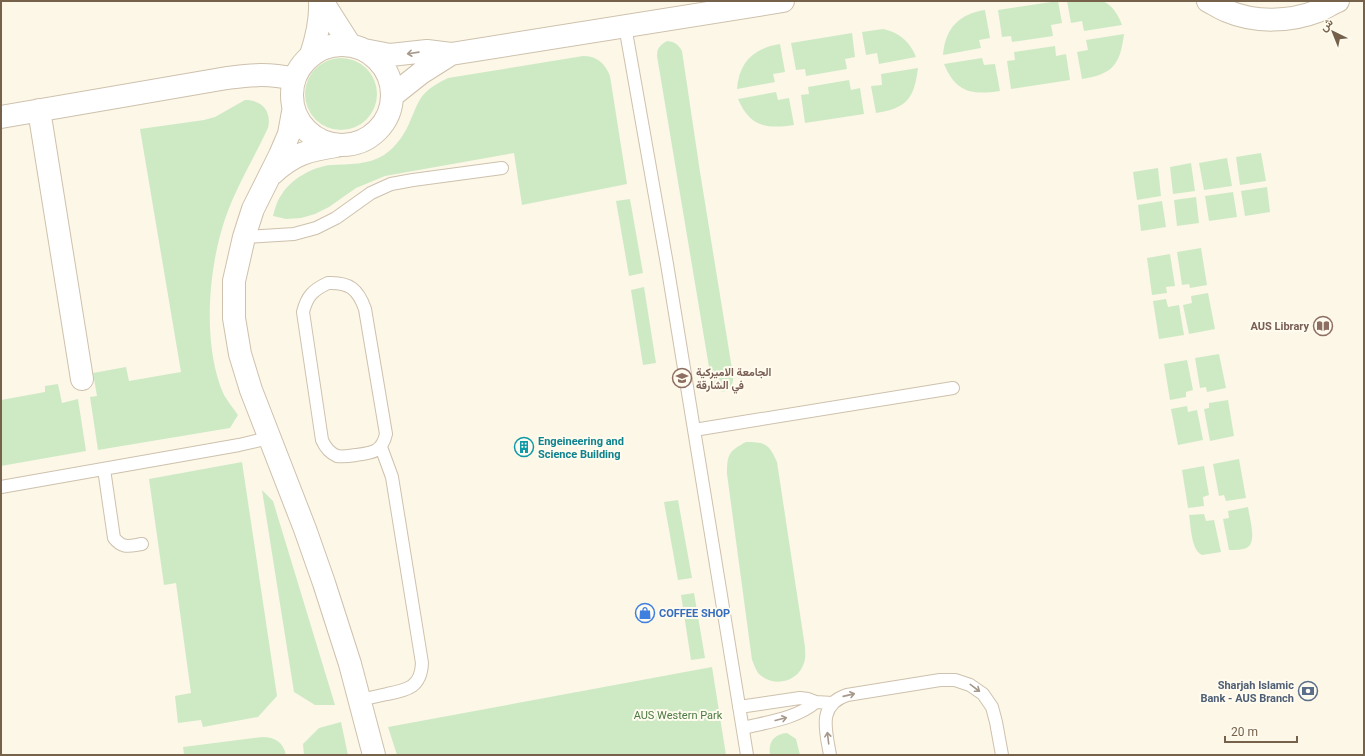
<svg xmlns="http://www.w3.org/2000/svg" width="1365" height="756" viewBox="0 0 1365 756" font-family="Roboto,Vazirmatn,sans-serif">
  <rect width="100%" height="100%" fill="#fcf7e7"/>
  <path fill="#ceeac5" d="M 1058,1 L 1062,23 L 1051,25 L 1053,36 L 1012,42 L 1011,36 L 1002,37 L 998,10 Z
    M 1067,1 C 1075,1 1096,0 1102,1 C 1112,4 1119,16 1122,25 L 1084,31 L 1082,21 L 1071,23 Z
    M 985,10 L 990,38 L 979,40 L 981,48 L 943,55 C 945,28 959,14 985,10 Z
    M 883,29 C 899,32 910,42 916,57 L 879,64 L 877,53 L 866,55 L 862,32 Z
    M 852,33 L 855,57 L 845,59 L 847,69 L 806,76 L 805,69 L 796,70 L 791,43 Z
    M 1124,34 C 1120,65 1113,74 1082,79 L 1077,52 L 1088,50 L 1086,40 Z
    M 667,41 C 675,42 678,44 682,51 L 700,172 L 733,375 C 735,394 716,398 711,379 L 657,56 C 657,48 660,45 667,41 Z
    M 780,44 L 785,72 L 773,74 L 775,82 L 737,89 C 739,63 753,48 780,44 Z
    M 1055,46 L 1056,56 L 1066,54 L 1070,80 L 1011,89 L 1007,61 L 1015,60 L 1014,52 Z
    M 583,56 C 597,56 605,63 610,76 L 627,184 L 522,205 L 514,153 L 385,176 L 356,188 L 329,207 L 315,214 L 301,218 L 286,219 L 273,216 C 275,209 277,200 282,194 C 291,179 313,167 330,165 C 349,164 368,165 384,155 C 397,146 405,134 411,119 C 415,110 418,100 425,93 C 432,86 440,82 448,78 Z
    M305 94a36 36 0 1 1 72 0a36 36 0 1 1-72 0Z
    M 982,58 L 984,65 L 995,64 L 1000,91 C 972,95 956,93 944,64 Z
    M 918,68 C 914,99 907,108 876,113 L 871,86 L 882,85 L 881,74 Z
    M 849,80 L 851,90 L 860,88 L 864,114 L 805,123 L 801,95 L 809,94 L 808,87 Z
    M 776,92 L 778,100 L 789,98 L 794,125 C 766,129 750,127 738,99 Z
    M 245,100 C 262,100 272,111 268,128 C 254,158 236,187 225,219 C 208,269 202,346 224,395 C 228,402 233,408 238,415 L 230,428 L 98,450 L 90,397 L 97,396 L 93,373 L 126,367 L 129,381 L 181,372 L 140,129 L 204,120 L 215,117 Z
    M 1261,153 L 1266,181 L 1240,185 L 1236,157 Z
    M 1227,158 L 1232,186 L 1204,190 L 1199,163 Z
    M 1191,163 L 1195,191 L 1173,194 L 1170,167 Z
    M 1158,168 L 1161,196 L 1137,200 L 1133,172 Z
    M 1267,187 L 1270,212 L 1245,216 L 1241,191 Z
    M 1233,192 L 1237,217 L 1209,221 L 1205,196 Z
    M 1196,197 L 1199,223 L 1177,226 L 1174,200 Z
    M 630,199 L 643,273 L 629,276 L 616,201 Z
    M 1162,201 L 1166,227 L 1141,231 L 1138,205 Z
    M 1201,248 L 1207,285 L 1190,288 L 1189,284 L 1182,285 L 1177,252 Z
    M 1170,254 L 1175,286 L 1166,287 L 1167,293 L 1152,295 L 1147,258 Z
    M 644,287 L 656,363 L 643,365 L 631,290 Z
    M 1208,293 L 1215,329 L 1189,334 L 1183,305 L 1192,303 L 1191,296 Z
    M 1166,299 L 1168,307 L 1179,305 L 1184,335 L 1159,339 L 1153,301 Z
    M 1219,354 L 1226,388 L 1207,392 L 1206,387 L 1200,388 L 1195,358 Z
    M 1187,360 L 1193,390 L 1186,392 L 1186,397 L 1170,400 L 1164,364 Z
    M 58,384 L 62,403 L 78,399 L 86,451 L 1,466 L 1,400 L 45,392 L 45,386 Z
    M 1228,400 L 1234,436 L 1210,441 L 1204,409 L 1209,408 L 1209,403 Z
    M 1187,406 L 1188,412 L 1197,410 L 1203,440 L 1178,445 L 1171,409 Z
    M 746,442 C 766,442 769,444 777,462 L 805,647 C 805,652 806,658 804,663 C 798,682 774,688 759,674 C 756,671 754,664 752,660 L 727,474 C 727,454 729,451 746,442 Z
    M 1239,459 L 1246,498 L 1226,501 L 1224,495 L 1219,496 L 1213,464 Z
    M 242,462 L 277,696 L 258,717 L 203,727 L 201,720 L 178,723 L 175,696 L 191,693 L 176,583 L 164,585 L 149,479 Z
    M 1204,466 L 1209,495 L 1203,497 L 1204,506 L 1188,508 L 1182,470 Z
    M 262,490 L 273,501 L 335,705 L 315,705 L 294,692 Z
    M 678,500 L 692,578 L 678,580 L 664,502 Z
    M 1248,507 C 1249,516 1257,541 1248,547 C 1244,550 1235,550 1229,550 L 1223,519 L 1229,518 L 1228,511 Z
    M 1204,514 L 1206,521 L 1214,520 L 1221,552 L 1202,555 C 1191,550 1191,526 1189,515 Z
    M 694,593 L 705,658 L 691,660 L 681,595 Z
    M 712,667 L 726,755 L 397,755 L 388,727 Z
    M 341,722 L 348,755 L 304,755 L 303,744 L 319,728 Z
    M 787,733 L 796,739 L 800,755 L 770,755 C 768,742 774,734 787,733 Z
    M 262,737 C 275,737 283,742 286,755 L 184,755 L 183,747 Z"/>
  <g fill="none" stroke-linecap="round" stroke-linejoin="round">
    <g stroke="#cec1ad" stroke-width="14">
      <path id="service" d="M 625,26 L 667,264 L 747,755
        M 244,237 L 294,234 L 316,228 L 336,218 L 371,193 L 391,184 L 413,180 L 502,168
        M 328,283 C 349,282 358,289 365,309 L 386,434 C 382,452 372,453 356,455 C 350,456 343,457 337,456 C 330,453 325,447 322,440 L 303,312 C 307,296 313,290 328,283 Z
        M 694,430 L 953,388
        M 104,469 L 114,538 C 123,549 129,546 142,544
        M 1,487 L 239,445 L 269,438
        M 360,700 C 369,698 378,696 387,694 C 408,690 421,687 422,663 L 392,477 L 381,447
        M 739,707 L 800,698 L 808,699 L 816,702 L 832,703
        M 743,728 C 767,722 796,719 816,702
        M 830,755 C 826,731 817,705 847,695 L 940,680 L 955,680 L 970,685 L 983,694 L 992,707 L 996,722 L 1002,755"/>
    </g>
    <g stroke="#cec1ad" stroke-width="24">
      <path id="minor" d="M 322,1 L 350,45
        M 311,55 C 317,37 321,20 320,1
        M 39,110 L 82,379
        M 1,117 L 227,78 C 253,75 267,73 294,79"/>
    </g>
    <g stroke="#cec1ad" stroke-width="24">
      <path id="tertiary" d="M 1208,1 C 1214,4 1220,8 1227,11 C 1255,23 1290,22 1318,11 C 1325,8 1331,4 1338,1
        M292 95a50 50 0 1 1 100 0a50 50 0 1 1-100 0Z
        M 364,50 L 390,55 L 427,51 L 451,54 L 783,1
        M 392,96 L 421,73 L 451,54
        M 293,112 L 289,134 L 280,155 L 253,209 L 244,237 L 234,281 L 234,318 L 240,354 L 251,390 L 305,529 L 324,583 L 350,664 L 374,755
        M 272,174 C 293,154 309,150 336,146"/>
    </g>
    <use href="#service" stroke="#fff" stroke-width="12"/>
    <use href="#minor" stroke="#fff" stroke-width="22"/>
    <use href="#tertiary" stroke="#fff" stroke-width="22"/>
  </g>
  <defs><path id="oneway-shaft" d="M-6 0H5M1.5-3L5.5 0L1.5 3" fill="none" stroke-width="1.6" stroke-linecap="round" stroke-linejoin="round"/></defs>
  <g stroke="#a6988a">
    <use href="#oneway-shaft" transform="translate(413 53) rotate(172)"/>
    <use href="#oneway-shaft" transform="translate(975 688) rotate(37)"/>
    <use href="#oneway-shaft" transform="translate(849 695) rotate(-13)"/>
    <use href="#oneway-shaft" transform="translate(781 719) rotate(-14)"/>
    <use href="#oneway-shaft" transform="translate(828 738) rotate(-97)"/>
  </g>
  <defs>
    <g id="library-ring" transform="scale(1)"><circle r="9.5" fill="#fffbee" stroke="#8d6e63" stroke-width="1.5"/><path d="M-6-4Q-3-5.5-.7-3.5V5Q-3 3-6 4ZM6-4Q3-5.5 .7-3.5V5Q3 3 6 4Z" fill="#8d6e63"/></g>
    <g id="university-ring" transform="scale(1)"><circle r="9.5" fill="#fffbee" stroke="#8d6e63" stroke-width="1.5"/><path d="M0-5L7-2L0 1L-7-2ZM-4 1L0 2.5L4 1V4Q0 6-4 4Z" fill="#8d6e63"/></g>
    <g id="building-ring" transform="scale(1)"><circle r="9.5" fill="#fffbee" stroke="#0f9aa8" stroke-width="1.5"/><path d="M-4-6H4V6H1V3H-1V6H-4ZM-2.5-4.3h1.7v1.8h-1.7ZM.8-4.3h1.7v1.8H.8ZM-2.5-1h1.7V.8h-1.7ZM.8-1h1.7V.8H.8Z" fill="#0f9aa8"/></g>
    <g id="shop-ring" transform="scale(1)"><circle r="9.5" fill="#fffbee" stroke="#3f7fe0" stroke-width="1.5"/><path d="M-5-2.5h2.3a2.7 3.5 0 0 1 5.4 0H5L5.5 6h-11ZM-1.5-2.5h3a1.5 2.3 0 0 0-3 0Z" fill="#3f7fe0"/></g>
    <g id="bank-ring" transform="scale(1)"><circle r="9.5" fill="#fffbee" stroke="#5c6f8a" stroke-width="1.5"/><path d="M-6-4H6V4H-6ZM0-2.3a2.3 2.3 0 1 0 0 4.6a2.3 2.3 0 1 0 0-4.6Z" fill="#5c6f8a"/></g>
  </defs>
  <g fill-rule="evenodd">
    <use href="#library-ring" x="1323" y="326"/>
    <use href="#university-ring" x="682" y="378"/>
    <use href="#building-ring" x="524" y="447"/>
    <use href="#shop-ring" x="645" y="613"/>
    <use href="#bank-ring" x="1308" y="691"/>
  </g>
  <g text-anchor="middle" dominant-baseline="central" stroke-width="4" stroke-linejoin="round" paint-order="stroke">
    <g font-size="11" font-weight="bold" fill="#785e54" stroke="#fffbee" text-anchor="end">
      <text x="1309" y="326">AUS Library</text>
      <text x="696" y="372" text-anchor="start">الجامعة الاميركية<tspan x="696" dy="13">في الشارقة</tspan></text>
    </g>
    <g font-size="11" font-weight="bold" fill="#0d838f" stroke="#fffbee" text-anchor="start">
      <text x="538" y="441">Engeineering and<tspan x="538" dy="13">Science Building</tspan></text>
    </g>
    <g font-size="11" font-weight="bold" fill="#366cbe" stroke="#fffbee" text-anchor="start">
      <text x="659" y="613">COFFEE SHOP</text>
    </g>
    <g font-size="11" font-weight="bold" fill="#4e5e75" stroke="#fffbee" text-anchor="end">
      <text x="1294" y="685">Sharjah Islamic<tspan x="1294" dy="13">Bank - AUS Branch</tspan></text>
    </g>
    <g font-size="11" fill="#4b7b43" stroke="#fffbee">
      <text x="678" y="715">AUS Western Park</text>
    </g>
  </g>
  <rect width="1365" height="756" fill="none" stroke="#76614b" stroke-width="4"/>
  <g transform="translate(1333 32) rotate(317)" stroke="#fffbee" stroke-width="3" paint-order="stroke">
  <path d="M0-3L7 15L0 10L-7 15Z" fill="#76614b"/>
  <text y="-6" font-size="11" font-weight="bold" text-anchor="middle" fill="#76614b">ش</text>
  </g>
  <path d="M1225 736v6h72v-6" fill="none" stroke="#76614b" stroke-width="2"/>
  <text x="1231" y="736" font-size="12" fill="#76614b" stroke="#fffbee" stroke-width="3" paint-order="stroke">20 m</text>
</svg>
